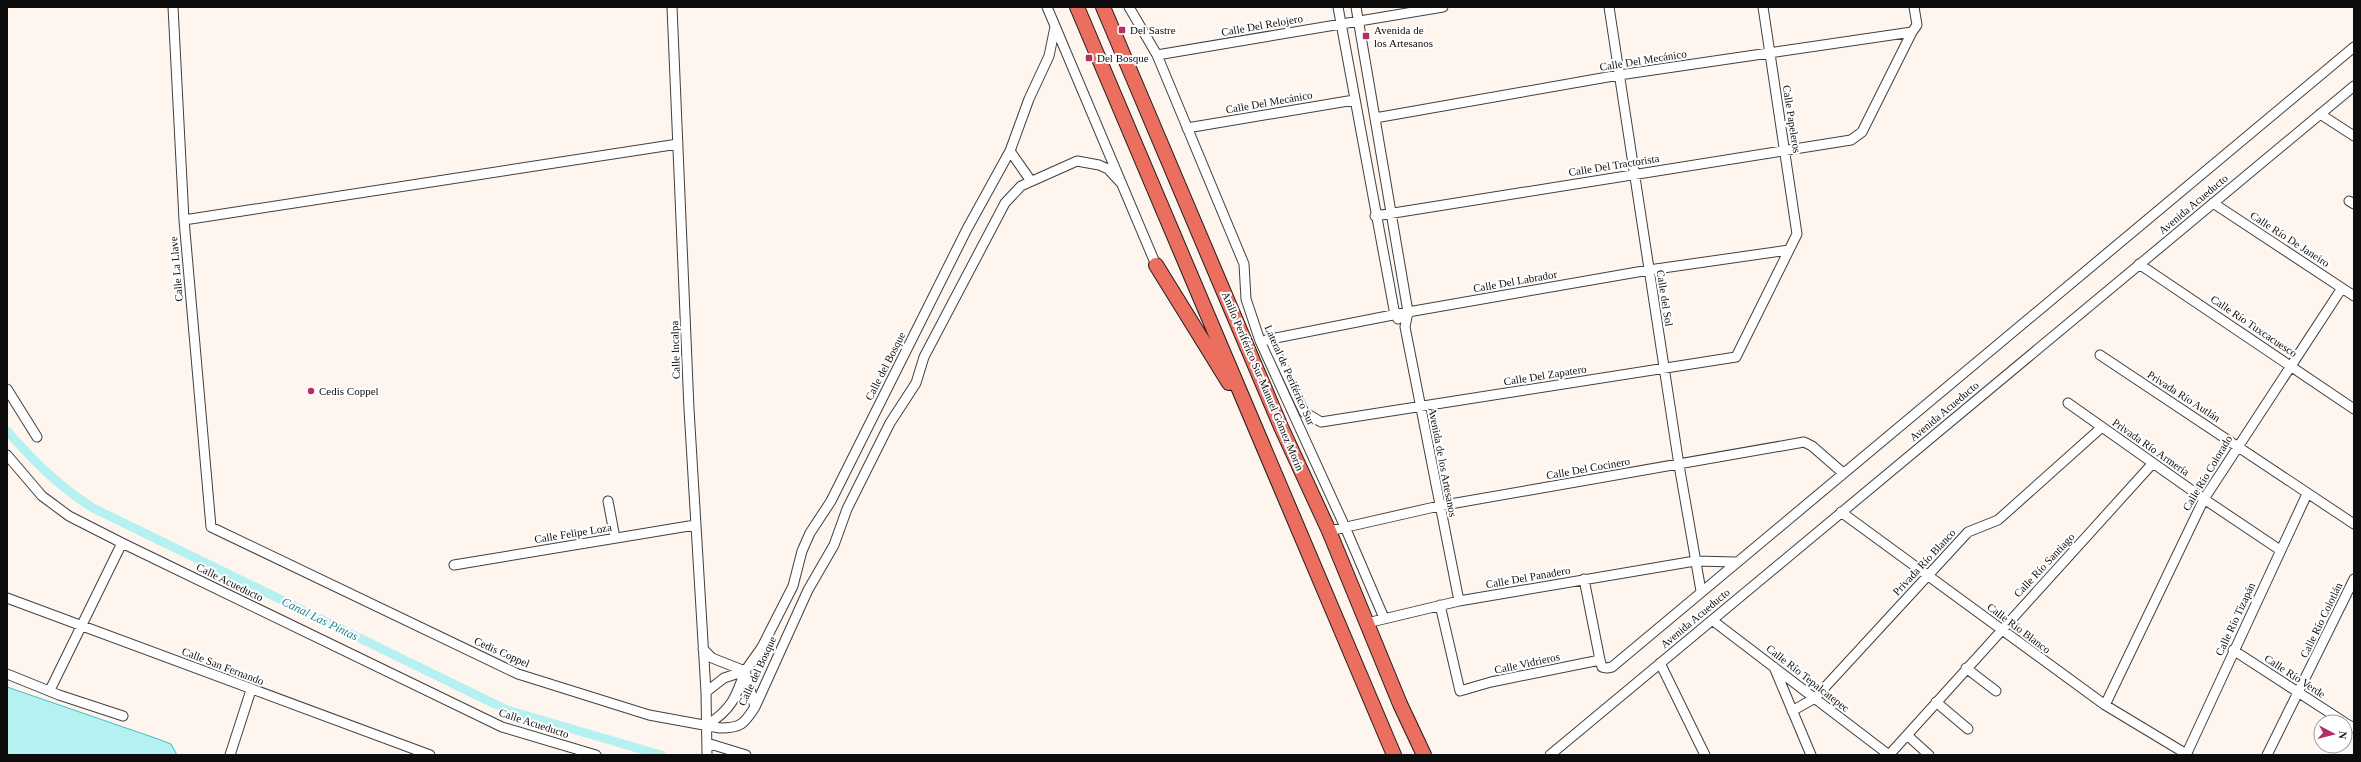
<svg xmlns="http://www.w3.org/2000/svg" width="2361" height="762" viewBox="0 0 2361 762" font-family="'Times New Roman',serif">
  <rect width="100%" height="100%" fill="#fef5ee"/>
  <path fill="#b6f1f2" stroke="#42bec4" d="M 7,687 L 158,739 L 171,744 L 177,755 L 7,755 Z"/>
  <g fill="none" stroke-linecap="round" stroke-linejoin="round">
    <path stroke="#b6f1f2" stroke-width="9" d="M 7,431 C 35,462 58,486 93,508 L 507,710 L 661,755"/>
    <g stroke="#404040" stroke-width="11">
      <path id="minor" d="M 173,7 L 184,220 L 211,527 L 518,674 L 649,715 L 720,728 C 741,728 744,724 755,707 L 808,590 L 834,545 L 847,509 L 890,423 L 916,383 L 924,357 L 1005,203 L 1021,186 L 1077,161 L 1099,165 L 1108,169 L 1121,183
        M 672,7 L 689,409 L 706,692 L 707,755
        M 1047,7 L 1156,265
        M 1129,7 L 1157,55 L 1244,264 L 1246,299 L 1260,341 L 1345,527 L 1384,618
        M 1338,7 L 1395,315 L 1398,319
        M 1356,7 L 1408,312 L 1405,327 L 1459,601
        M 1609,7 L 1679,465 L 1701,591
        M 1157,55 L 1443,7
        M 2320,114 L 2354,136
        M 1375,118 L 1619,75 L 1912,32 L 1917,25 L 1914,7
        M 1187,128 L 1354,100
        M 1010,151 L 1031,181
        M 2349,201 L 2354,204
        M 2213,203 L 2354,296
        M 1375,216 L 1851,140 L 1862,132 L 1912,32
        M 184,220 L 678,144
        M 2139,264 L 2354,409
        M 1270,339 L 1304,412 L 1321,422 L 1736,357 L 1797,234 L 1763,7
        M 1266,340 L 1408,312 L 1649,270 L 1789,250
        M 2100,355 L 2354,524
        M 7,389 L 37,437
        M 2068,403 L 2204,499 L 2280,550
        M 7,455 L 42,496 L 69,516 L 122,543 L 502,727 L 596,755
        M 608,501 L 615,538
        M 1841,512 L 2105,705 L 2188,755
        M 1329,531 L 1439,506 L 1804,442 L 1812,446 L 1843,473
        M 454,565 L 695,525
        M 1584,579 L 1600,660 L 1602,667 L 1607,668 L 1612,667 L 2354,47
        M 7,598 L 430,755
        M 1440,605 L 1460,691 L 1491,682 L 1600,660
        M 1712,620 L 1889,755
        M 1367,623 L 1459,601 L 1695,561 L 1736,562
        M 703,649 L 712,658 L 745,671
        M 2233,650 L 2344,722
        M 1660,663 L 1705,755
        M 1774,667 L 1811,755
        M 1966,668 L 1996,691
        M 745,671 L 755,707
        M 7,674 L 59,695 L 123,716
        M 50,690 L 122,543
        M 706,692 L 724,678 L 745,671 L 762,647 L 793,586 L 802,551 L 810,533 L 831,501 L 967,229 L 1010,151 L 1029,99 L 1049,56 L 1055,27
        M 1936,702 L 1968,729
        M 2105,705 L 2204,499 L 2342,288
        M 1792,711 L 1815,698 L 1968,532 L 1998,520 L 2102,427
        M 2345,723 L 2354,728
        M 707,725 C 732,709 736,697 745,671
        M 1907,735 L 1929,755
        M 707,743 L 746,755
        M 230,755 L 251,690
        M 1550,755 L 2354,86
        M 1889,755 L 2153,463
        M 2186,755 L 2307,494
        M 2267,755 L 2354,579"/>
    </g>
    <g stroke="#1e1e1e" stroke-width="16">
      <path id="highway" d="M 1077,7 L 1394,755
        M 1103,7 L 1281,427 L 1329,531 L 1400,704 L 1424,755
        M 1156,265 L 1229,383"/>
    </g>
    <use href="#minor" stroke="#fff" stroke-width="9"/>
    <use href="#highway" stroke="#eb6e5f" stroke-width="14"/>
  </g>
  <g fill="#b42e64" stroke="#fff" stroke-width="1.5">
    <rect x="1118" y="26" width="8" height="8" rx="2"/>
    <rect x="1362" y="32" width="8" height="8" rx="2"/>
    <rect x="1085" y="54" width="8" height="8" rx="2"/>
    <circle cx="311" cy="391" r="4"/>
  </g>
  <g text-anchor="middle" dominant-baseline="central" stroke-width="4" stroke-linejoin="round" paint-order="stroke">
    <g font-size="11" fill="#0d0d0d" stroke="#fff">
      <text transform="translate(1262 25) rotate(-10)">Calle Del Relojero</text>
      <text transform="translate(1643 60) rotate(-9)">Calle Del Mecánico</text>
      <text transform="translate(1269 102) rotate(-10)">Calle Del Mecánico</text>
      <text transform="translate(1792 119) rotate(81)">Calle Papeleros</text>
      <text transform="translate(1614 165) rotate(-9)">Calle Del Tractorista</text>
      <text transform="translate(2193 204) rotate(-40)">Avenida Acueducto</text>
      <text transform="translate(2290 239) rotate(33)">Calle Río De Janeiro</text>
      <text transform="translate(176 269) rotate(-95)">Calle La Llave</text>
      <text transform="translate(1515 281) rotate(-10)">Calle Del Labrador</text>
      <text transform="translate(1665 298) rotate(81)">Calle del Sol</text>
      <text transform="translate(2254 326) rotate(34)">Calle Río Tuxcacuesco</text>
      <text transform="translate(675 350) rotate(-92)">Calle Incalpa</text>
      <text transform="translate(885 366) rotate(-63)">Calle del Bosque</text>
      <text transform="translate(1290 375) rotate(66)">Lateral de Periférico Sur</text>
      <text transform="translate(1545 375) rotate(-9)">Calle Del Zapatero</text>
      <text transform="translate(1263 381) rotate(67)">Anillo Periférico Sur Manuel Gómez Morín</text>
      <text transform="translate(2184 396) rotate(33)">Privada Río Autlán</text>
      <text transform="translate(1944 411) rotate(-40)">Avenida Acueducto</text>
      <text transform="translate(2151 447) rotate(35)">Privada Río Armería</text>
      <text transform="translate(1443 462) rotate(79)">Avenida de los Artesanos</text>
      <text transform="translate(1588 468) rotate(-10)">Calle Del Cocinero</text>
      <text transform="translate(2207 473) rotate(-59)">Calle Río Colorado</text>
      <text transform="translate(573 533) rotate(-9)">Calle Felipe Loza</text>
      <text transform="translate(1924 562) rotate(-47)">Privada Río Blanco</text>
      <text transform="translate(2044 565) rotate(-47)">Calle Río Santiago</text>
      <text transform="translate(1528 577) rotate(-10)">Calle Del Panadero</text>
      <text transform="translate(230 582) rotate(26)">Calle Acueducto</text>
      <text transform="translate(1695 618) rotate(-40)">Avenida Acueducto</text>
      <text transform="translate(2235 619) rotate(-65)">Calle Río Tizapán</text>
      <text transform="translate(2321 620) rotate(-64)">Calle Río Colotlán</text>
      <text transform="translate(2019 628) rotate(37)">Calle Río Blanco</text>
      <text transform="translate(502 652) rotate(24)">Cedis Coppel</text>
      <text transform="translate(1527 663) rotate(-12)">Calle Vidrieros</text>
      <text transform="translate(223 666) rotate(21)">Calle San Fernando</text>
      <text transform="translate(757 671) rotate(-65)">Calle del Bosque</text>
      <text transform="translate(2295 676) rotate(33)">Calle Río Verde</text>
      <text transform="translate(1808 678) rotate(38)">Calle Río Tepalcatepec</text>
      <text transform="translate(534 723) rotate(18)">Calle Acueducto</text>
    </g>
    <g font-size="11" fill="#0d0d0d" stroke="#fff" text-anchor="start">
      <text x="1130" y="30">Del Sastre</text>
      <text x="1374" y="30">Avenida de<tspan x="1374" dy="13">los Artesanos</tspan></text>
      <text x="1097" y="58">Del Bosque</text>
      <text x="319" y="391">Cedis Coppel</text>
    </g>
    <g font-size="12" font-style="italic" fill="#1d818a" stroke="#fff">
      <text transform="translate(320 619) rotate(26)">Canal Las Pintas</text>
    </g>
  </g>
  <rect width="2361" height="762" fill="none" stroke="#0d0d0d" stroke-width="16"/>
  <g transform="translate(2333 734) rotate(97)"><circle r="19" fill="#ffffff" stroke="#9e9e9e"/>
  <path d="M0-3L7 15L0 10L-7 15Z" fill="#b42e64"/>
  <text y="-6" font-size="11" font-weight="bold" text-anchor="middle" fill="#0d0d0d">N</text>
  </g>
</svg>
